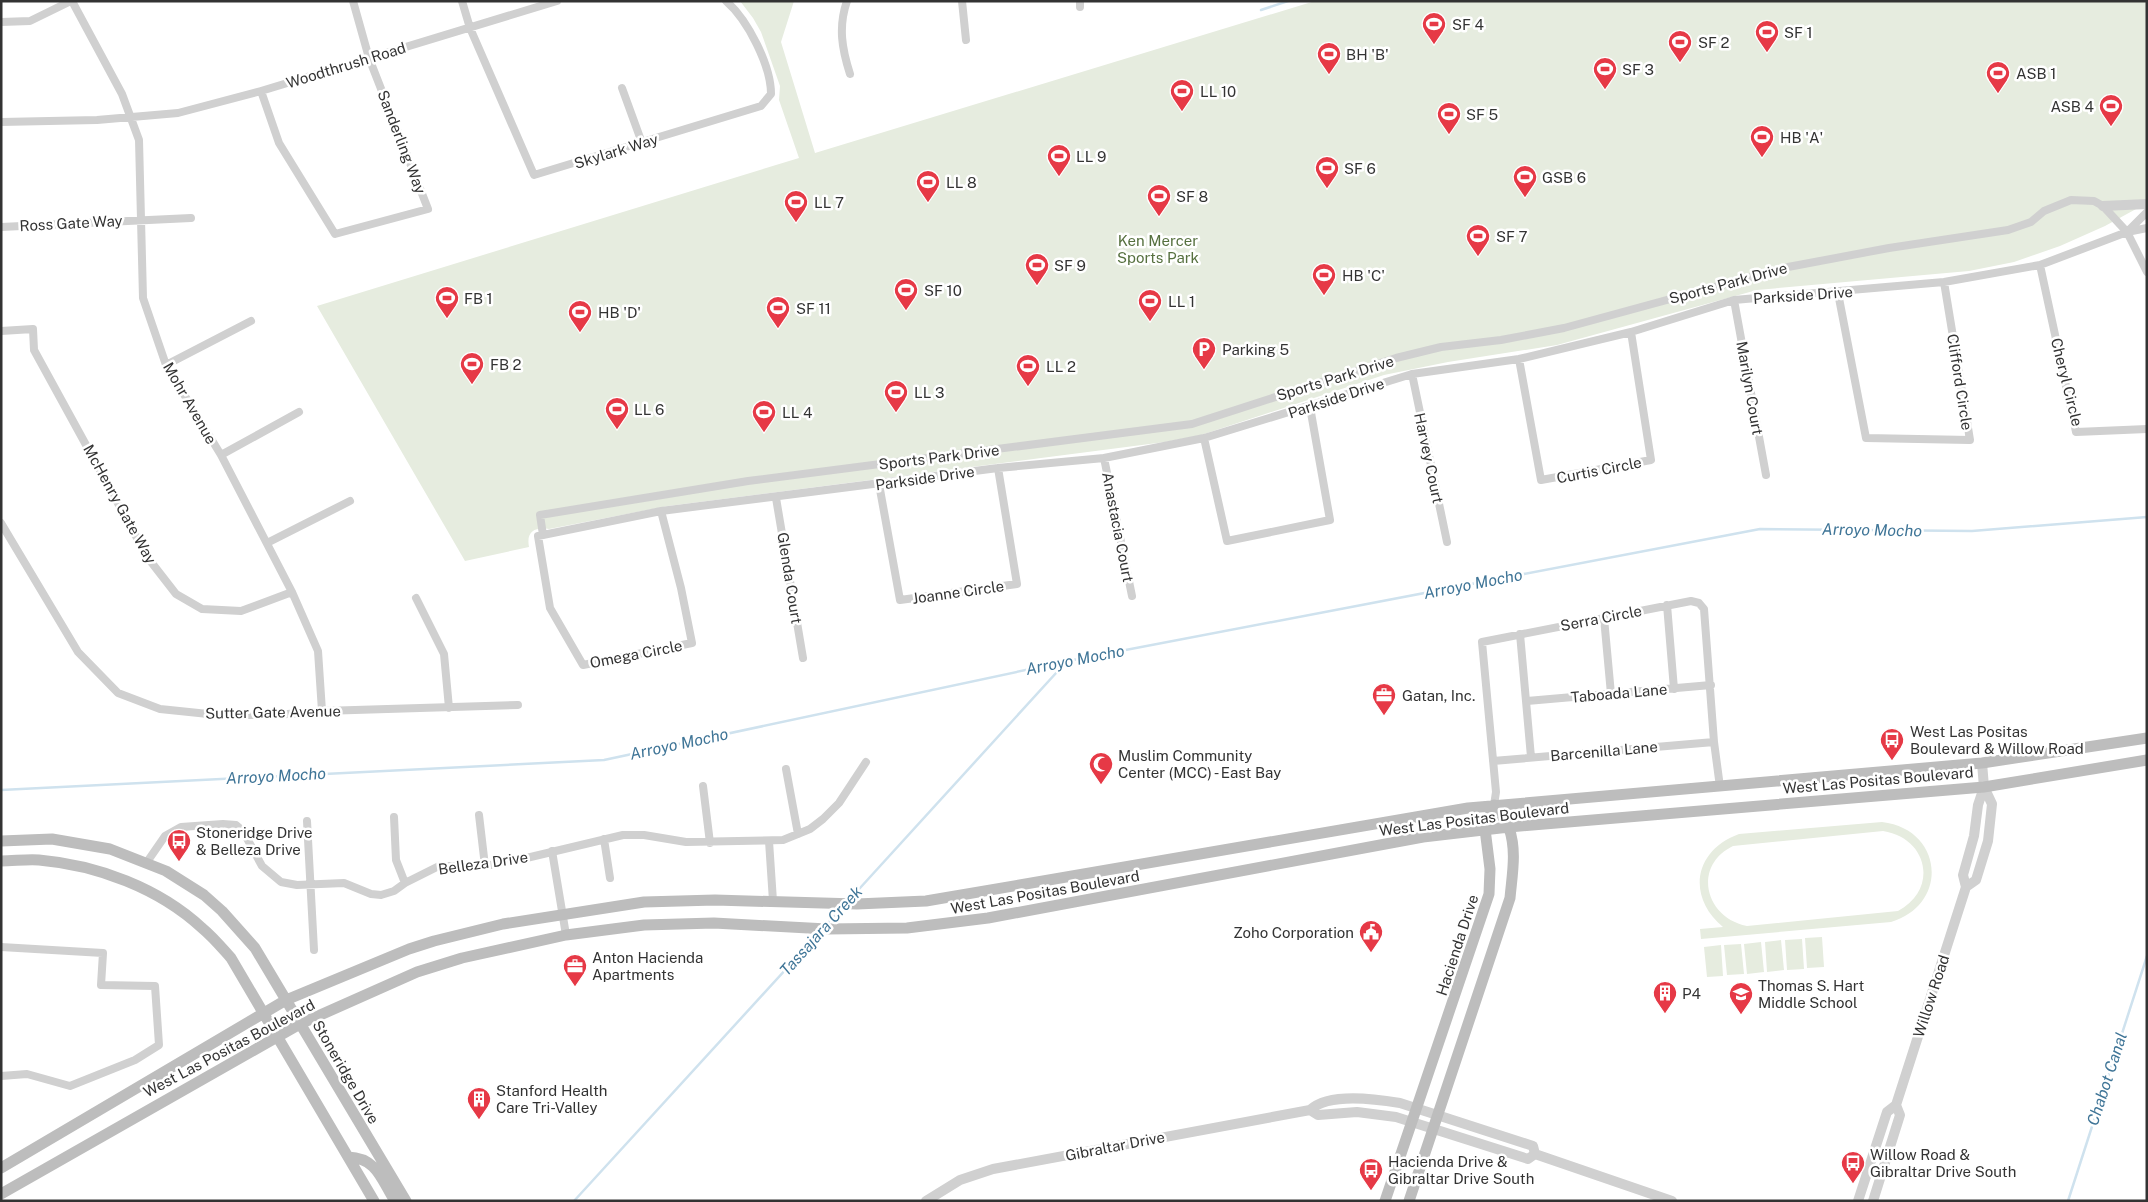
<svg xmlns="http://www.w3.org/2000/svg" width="2148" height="1202" viewBox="0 0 2148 1202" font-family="'Public Sans',sans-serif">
  <rect width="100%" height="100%" fill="#fff"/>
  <path fill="#e6ecdf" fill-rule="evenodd" d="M 740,1 L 794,1 L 781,42 L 815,153 L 1315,1 L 2147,1 L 2147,203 L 2105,226 L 2060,246 L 2014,262 L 1969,271 L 1757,290 L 1557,345 L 1448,362 L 1384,375 L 1201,435 L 1165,442 L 668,506 L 549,529 C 535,527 526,531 529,547 L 465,561 L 317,306 L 799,158 L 779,100 L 780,86 L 761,32 L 753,18 Z
    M 1882,822 C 1943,829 1950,904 1891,922 L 1701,939 L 1700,929 L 1723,927 C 1687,897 1693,851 1739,834 ZM 1883,831 C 1928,838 1939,889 1898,911 L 1747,926 C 1705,918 1692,866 1733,846 Z
    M 1822,937 L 1824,967 L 1807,968 L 1805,938 Z
    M 1802,939 L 1804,969 L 1787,970 L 1785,940 Z
    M 1781,940 L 1784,970 L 1767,972 L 1765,942 Z
    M 1761,942 L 1764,972 L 1747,974 L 1744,944 Z
    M 1741,944 L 1744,974 L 1727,975 L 1724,945 Z
    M 1721,945 L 1723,976 L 1707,977 L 1704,947 Z"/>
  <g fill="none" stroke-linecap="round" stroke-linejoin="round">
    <path stroke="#cfe2ee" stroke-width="2.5" d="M 1261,10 L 1288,1
      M 1,790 L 604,760 L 1068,661 L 1760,529 L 1972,531 L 2147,517
      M 850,899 L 1067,661
      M 826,925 L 843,907
      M 574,1201 L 819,933
      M 2068,1201 L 2147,956"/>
    <path stroke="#d0d0d0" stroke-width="8" d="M 72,1 L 122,94 L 139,140 L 143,298 L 166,365 L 221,455 L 292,592 L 318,651 L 322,711
      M 462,1 L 470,28 L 534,175 L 761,106 L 771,94 C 771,66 748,20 726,1
      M 847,1 C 838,27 842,49 850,74
      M 962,1 L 966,40
      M 1080,1 L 1080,7
      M 1,22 L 30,21 L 71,1
      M 622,88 L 642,143
      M 261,91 L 279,143 L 335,234 L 428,209 L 369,58 L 353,1
      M 1,122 L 97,120 L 178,113 L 261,91 L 557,1
      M 1,227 L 191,218
      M 2127,232 L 2147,212
      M 2040,265 L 2076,432 L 2147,429
      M 1838,293 L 1866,438 L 1970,440 L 1944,282
      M 1734,300 L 1766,475
      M 1,331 L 33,329 L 34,350 L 148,558 L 176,594 L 202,609 L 241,611 L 292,592
      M 1519,359 L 1541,480 L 1651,460 L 1631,332
      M 166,365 L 251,321
      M 1412,374 L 1447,542
      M 1204,438 L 1227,541 L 1330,520 L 1310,407
      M 221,455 L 299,412
      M 1104,458 L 1132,596
      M 879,484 L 900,600 L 1017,584 L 998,468
      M 776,498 L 803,658
      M 661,511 L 681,588 L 692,643 L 583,665 L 550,608 L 538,536 L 661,511 L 998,468 L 1104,458 L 1204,438 L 1412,374 L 1519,359 L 1631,332 L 1734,300 L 1944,282 L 2040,265 L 2127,232 L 2147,228
      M 1,523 L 78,652 L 118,693 L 160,709 L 218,715 L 276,715 L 322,711 L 518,705
      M 543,535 L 540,515 L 748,481 L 1192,424 L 1396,358 L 1441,347 L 1501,340 L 1564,328 L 1788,267 L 1889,248 L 2008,230 L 2031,222 L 2044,211 L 2071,200 L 2094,201 L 2103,206 L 2127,232 L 2147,272
      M 267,543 L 350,501
      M 416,598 L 444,654 L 449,708
      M 1667,605 L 1674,689
      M 1604,618 L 1611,694
      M 1520,634 L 1531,757
      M 1527,701 L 1711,685
      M 1493,761 L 1714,742
      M 786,769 L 798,834
      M 703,786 L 710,843
      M 1494,805 L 1496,792 L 1482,642 L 1691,601 L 1699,603 L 1704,609 L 1714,742 L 1720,787
      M 479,815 L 485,866
      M 394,817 L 396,860 L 405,883
      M 307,821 L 314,950
      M 604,839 L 610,878
      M 769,841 L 773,901
      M 552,851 L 566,935
      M 147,862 L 165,836 L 181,827 L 223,824 L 236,825 L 243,831 L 262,866 L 281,882 L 297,885 L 344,883 L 371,894 L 381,895 L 394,891 L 405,883 L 439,866 L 485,866 L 518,860 L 623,835 L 644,835 L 686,842 L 783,840 L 810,829 L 823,819 L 839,803 L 866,762
      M 1,947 L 103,953 L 101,985 L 155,986 L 159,1045 L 135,1060 L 70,1086 L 27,1074 L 1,1076"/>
    <path stroke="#d0d0d0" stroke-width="10" d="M 2103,206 L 2147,204
      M 1966,887 L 1976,880 L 1988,841 L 1992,804 L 1984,787 L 1982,763
      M 1310,1110 L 1318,1115 L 1357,1112 L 1396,1117 L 1528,1159 L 1535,1154 L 1672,1201
      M 926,1201 L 960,1180 L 993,1169 L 1310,1110 C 1329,1092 1376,1099 1400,1103 L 1533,1146 L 1535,1154
      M 1858,1201 L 1887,1112 L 1896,1105 L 1966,887 L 1963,875 L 1974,836 L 1978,805 L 1984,787
      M 1873,1201 L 1900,1115 L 1896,1105"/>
    <path stroke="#bdbdbd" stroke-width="11" d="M 1,841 L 52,839 L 110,849 L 166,871 L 204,895 L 222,911 L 255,948 L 406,1201
      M 1,861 C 14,861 27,859 39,860 C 97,865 159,888 202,928 C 213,937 222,948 231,958 L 374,1201
      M 348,1157 C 377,1158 381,1179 395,1201
      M 1,1168 L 286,1000 L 409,949 L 434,941 L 503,924 L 644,902 L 715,900 L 857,904 L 926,901 L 1468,808 L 1982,763 L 2147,738
      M 1,1194 L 300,1024 L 417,972 L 462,958 L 566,935 L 644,925 L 714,923 L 827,929 L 907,928 L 988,918 L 1423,837 L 1509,827 L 1984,787 L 2147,760
      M 1385,1201 L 1489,894 L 1490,869 L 1485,829 L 1494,805
      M 1409,1201 L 1510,898 C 1512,875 1517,851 1509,828 C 1506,820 1499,812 1494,805"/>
  </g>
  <defs>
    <g id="stadium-pin" transform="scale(1.25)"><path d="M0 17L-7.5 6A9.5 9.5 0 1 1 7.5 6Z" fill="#e63946" stroke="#fff"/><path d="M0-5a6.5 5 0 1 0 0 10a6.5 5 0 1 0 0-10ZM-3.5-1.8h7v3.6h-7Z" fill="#fff"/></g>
    <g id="parking-pin" transform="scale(1.25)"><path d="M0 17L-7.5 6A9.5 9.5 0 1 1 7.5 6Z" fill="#e63946" stroke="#fff"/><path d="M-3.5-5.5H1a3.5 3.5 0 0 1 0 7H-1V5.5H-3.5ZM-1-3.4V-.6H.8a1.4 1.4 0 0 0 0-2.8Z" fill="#fff"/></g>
    <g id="office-pin" transform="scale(1.25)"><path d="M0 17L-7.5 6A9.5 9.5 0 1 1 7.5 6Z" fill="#e63946" stroke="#fff"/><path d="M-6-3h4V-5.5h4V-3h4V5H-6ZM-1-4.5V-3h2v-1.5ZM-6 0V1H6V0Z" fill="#fff"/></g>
    <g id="bus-pin" transform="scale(1.25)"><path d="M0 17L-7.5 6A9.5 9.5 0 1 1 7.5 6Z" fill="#e63946" stroke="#fff"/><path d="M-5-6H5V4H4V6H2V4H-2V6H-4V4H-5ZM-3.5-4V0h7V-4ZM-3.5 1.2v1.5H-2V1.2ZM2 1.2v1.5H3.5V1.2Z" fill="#fff"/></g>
    <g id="mosque-pin" transform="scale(1.25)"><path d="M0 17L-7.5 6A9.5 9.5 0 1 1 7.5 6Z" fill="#e63946" stroke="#fff"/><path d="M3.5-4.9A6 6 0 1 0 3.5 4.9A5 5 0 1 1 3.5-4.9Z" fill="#fff"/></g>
    <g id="civic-pin" transform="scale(1.25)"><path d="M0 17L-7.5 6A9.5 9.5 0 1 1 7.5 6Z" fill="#e63946" stroke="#fff"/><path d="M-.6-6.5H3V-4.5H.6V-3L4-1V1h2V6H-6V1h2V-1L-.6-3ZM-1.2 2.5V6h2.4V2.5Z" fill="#fff"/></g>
    <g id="building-pin" transform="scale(1.25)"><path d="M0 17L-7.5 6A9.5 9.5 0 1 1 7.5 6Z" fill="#e63946" stroke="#fff"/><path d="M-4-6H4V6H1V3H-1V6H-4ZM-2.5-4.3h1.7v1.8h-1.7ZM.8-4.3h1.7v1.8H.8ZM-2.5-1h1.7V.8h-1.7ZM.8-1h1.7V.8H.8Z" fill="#fff"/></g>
    <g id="school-pin" transform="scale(1.25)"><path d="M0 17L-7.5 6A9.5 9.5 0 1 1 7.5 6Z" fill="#e63946" stroke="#fff"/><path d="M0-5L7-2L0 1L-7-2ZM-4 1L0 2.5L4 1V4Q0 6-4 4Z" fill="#fff"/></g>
  </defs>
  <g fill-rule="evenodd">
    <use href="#stadium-pin" x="1434" y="24"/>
    <use href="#stadium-pin" x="1767" y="32"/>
    <use href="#stadium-pin" x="1680" y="42"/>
    <use href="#stadium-pin" x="1329" y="54"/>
    <use href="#stadium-pin" x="1605" y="69"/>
    <use href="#stadium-pin" x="1998" y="73"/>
    <use href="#stadium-pin" x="1182" y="91"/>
    <use href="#stadium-pin" x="2111" y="106"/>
    <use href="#stadium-pin" x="1449" y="114"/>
    <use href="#stadium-pin" x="1762" y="137"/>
    <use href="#stadium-pin" x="1059" y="156"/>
    <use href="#stadium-pin" x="1327" y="168"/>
    <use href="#stadium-pin" x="1525" y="177"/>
    <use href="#stadium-pin" x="928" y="182"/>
    <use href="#stadium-pin" x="1159" y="196"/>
    <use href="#stadium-pin" x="796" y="202"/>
    <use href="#stadium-pin" x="1478" y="236"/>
    <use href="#stadium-pin" x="1037" y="265"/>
    <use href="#stadium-pin" x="1324" y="275"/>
    <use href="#stadium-pin" x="906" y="290"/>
    <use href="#stadium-pin" x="447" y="298"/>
    <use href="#stadium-pin" x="1150" y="301"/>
    <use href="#stadium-pin" x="778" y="308"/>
    <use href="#stadium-pin" x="580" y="312"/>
    <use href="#parking-pin" x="1204" y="349"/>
    <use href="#stadium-pin" x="472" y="364"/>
    <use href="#stadium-pin" x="1028" y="366"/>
    <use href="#stadium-pin" x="896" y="392"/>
    <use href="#stadium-pin" x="617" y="409"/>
    <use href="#stadium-pin" x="764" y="412"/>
    <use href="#office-pin" x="1384" y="695"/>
    <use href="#bus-pin" x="1892" y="740"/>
    <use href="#mosque-pin" x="1101" y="764"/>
    <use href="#bus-pin" x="179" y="841"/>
    <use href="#civic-pin" x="1371" y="932"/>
    <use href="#office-pin" x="575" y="966"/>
    <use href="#building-pin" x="1665" y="993"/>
    <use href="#school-pin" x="1741" y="994"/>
    <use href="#building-pin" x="479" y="1099"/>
    <use href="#bus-pin" x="1853" y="1163"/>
    <use href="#bus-pin" x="1371" y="1170"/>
  </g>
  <g text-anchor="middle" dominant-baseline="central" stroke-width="5" stroke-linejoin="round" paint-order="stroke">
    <g font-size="15" fill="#333" stroke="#fff" text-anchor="start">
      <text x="1452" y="24">SF 4</text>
      <text x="1784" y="32">SF 1</text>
      <text x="1698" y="42">SF 2</text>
      <text x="1346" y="54">BH 'B'</text>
      <text x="1622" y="69">SF 3</text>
      <text x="2016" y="73">ASB 1</text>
      <text x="1200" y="91">LL 10</text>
      <text x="2094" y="106" text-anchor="end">ASB 4</text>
      <text x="1466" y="114">SF 5</text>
      <text x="1780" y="137">HB 'A'</text>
      <text x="1076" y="156">LL 9</text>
      <text x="1344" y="168">SF 6</text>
      <text x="1542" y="177">GSB 6</text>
      <text x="946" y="182">LL 8</text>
      <text x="1176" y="196">SF 8</text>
      <text x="814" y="202">LL 7</text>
      <text x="1496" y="236">SF 7</text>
      <text x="1054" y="265">SF 9</text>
      <text x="1342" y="275">HB 'C'</text>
      <text x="924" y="290">SF 10</text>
      <text x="464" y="298">FB 1</text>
      <text x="1168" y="301">LL 1</text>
      <text x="796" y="308">SF 11</text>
      <text x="598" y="312">HB 'D'</text>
      <text x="1222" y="349">Parking 5</text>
      <text x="490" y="364">FB 2</text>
      <text x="1046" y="366">LL 2</text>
      <text x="914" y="392">LL 3</text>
      <text x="634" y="409">LL 6</text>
      <text x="782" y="412">LL 4</text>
      <text x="1402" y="695">Gatan, Inc.</text>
      <text x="1910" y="731">West Las Positas<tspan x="1910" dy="17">Boulevard &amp; Willow Road</tspan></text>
      <text x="1118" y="755">Muslim Community<tspan x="1118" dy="17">Center (MCC) - East Bay</tspan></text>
      <text x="196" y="832">Stoneridge Drive<tspan x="196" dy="17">&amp; Belleza Drive</tspan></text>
      <text x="1354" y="932" text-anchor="end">Zoho Corporation</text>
      <text x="592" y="957">Anton Hacienda<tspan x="592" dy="17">Apartments</tspan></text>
      <text x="1758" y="985">Thomas S. Hart<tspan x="1758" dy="17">Middle School</tspan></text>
      <text x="1682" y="993">P4</text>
      <text x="496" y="1090">Stanford Health<tspan x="496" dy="17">Care Tri-Valley</tspan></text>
      <text x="1870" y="1154">Willow Road &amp;<tspan x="1870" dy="17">Gibraltar Drive South</tspan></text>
      <text x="1388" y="1161">Hacienda Drive &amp;<tspan x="1388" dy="17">Gibraltar Drive South</tspan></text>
    </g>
    <g font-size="15" fill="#333" stroke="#fff">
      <text transform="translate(346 65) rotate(-17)">Woodthrush Road</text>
      <text transform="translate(402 142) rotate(69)">Sanderling Way</text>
      <text transform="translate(616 151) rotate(-17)">Skylark Way</text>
      <text transform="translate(71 223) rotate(-3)">Ross Gate Way</text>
      <text transform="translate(1728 283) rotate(-15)">Sports Park Drive</text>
      <text transform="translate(1803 295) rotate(-4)">Parkside Drive</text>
      <text transform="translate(1335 378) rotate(-17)">Sports Park Drive</text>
      <text transform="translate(1960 382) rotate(81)">Clifford Circle</text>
      <text transform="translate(2067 382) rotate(76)">Cheryl Circle</text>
      <text transform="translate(1750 388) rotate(80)">Marilyn Court</text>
      <text transform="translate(1336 398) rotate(-18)">Parkside Drive</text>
      <text transform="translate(190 403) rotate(60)">Mohr Avenue</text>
      <text transform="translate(939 457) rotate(-7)">Sports Park Drive</text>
      <text transform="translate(1429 458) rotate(78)">Harvey Court</text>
      <text transform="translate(1599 470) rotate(-11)">Curtis Circle</text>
      <text transform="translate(925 478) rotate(-8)">Parkside Drive</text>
      <text transform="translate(120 504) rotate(61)">McHenry Gate Way</text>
      <text transform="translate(1118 527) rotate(79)">Anastacia Court</text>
      <text transform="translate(790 578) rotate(81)">Glenda Court</text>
      <text transform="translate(958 592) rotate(-8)">Joanne Circle</text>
      <text transform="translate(1601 618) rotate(-11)">Serra Circle</text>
      <text transform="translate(636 654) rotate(-11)">Omega Circle</text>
      <text transform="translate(1619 693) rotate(-5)">Taboada Lane</text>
      <text transform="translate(273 712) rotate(-1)">Sutter Gate Avenue</text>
      <text transform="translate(1604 751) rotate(-5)">Barcenilla Lane</text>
      <text transform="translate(1878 780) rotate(-5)">West Las Positas Boulevard</text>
      <text transform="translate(1474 819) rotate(-7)">West Las Positas Boulevard</text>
      <text transform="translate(483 863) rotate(-8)">Belleza Drive</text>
      <text transform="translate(1045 892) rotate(-10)">West Las Positas Boulevard</text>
      <text transform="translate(1457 945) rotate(-72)">Hacienda Drive</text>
      <text transform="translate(1931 996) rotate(-72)">Willow Road</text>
      <text transform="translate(229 1048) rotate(-28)">West Las Positas Boulevard</text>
      <text transform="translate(346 1072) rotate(60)">Stoneridge Drive</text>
      <text transform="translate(1115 1146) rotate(-11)">Gibraltar Drive</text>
    </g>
    <g font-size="15" fill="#56703f" stroke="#fff">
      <text x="1158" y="240">Ken Mercer<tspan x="1158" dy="17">Sports Park</tspan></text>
    </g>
    <g font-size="16" font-style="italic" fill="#3f7597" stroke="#fff">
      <text transform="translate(1872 530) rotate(1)">Arroyo Mocho</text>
      <text transform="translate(1473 584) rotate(-11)">Arroyo Mocho</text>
      <text transform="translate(1075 660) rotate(-11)">Arroyo Mocho</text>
      <text transform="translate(679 744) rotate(-12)">Arroyo Mocho</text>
      <text transform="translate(276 776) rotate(-3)">Arroyo Mocho</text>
      <text transform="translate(821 931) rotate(-48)">Tassajara Creek</text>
      <text transform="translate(2107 1079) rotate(-72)">Chabot Canal</text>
    </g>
  </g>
  <rect width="2148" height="1202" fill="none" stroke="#333333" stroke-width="5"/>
</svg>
